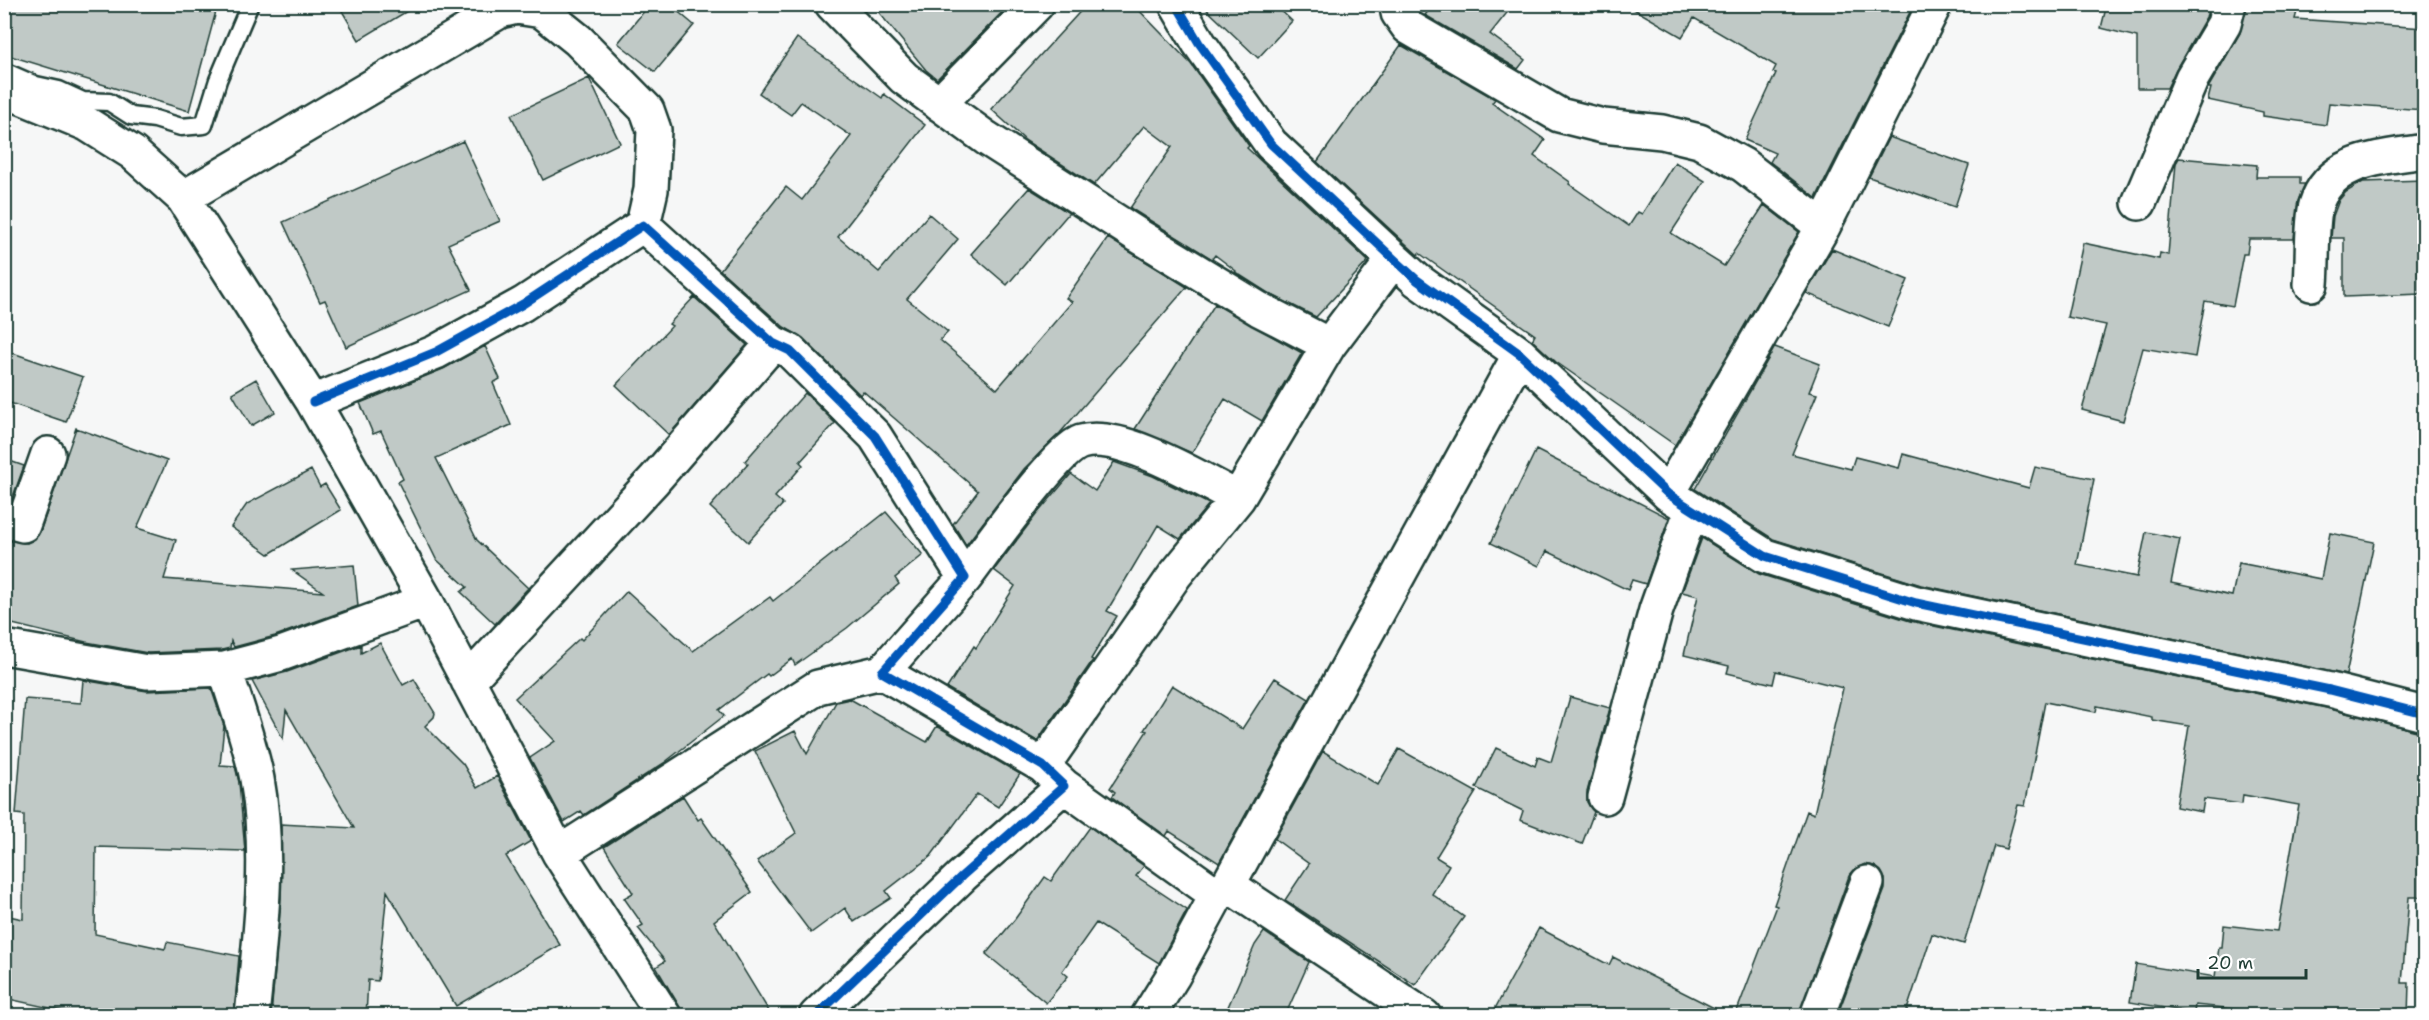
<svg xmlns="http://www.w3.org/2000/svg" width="2429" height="1020" viewBox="0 0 2429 1020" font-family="'Shantell Sans',sans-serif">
  <rect width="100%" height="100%" fill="#f6f7f7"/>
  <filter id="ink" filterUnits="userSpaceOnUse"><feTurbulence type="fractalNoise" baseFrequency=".0167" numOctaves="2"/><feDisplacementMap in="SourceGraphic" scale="12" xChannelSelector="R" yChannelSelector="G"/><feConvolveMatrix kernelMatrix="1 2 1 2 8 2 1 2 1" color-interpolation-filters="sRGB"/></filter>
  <g filter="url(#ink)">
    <path fill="#c0c9c6" stroke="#1f3d34" stroke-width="1.5" d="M 4,4 L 218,4 L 189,111 L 4,54 Z
      M 338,4 L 419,4 L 359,40 Z
      M 650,4 L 669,4 L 694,25 L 655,72 L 618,43 Z
      M 872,4 L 1010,4 L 937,79 L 926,70 Z
      M 1087,4 L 1133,4 L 1191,64 L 1249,146 L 1247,148 L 1368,261 L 1316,317 L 1268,293 L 1235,272 L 1236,271 L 1215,255 L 1212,259 L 1130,208 L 1172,147 L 1144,126 L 1094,185 L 1026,141 L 991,109 Z
      M 1201,4 L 1274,4 L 1292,21 L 1258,58 Z
      M 1434,4 L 1514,4 L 1490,34 L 1525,60 L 1518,69 L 1425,15 Z
      M 1625,4 L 1914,4 L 1816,198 L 1770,162 L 1775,153 L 1745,140 L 1776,73 L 1773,72 L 1776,66 L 1694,18 L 1682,37 Z
      M 2107,4 L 2210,4 L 2206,17 L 2176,69 L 2167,88 L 2137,88 L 2137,37 L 2101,28 Z
      M 2247,4 L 2299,4 L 2295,19 L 2424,28 L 2424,110 L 2329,103 L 2326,125 L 2263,116 L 2263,112 L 2208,100 L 2211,88 L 2208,88 L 2240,33 Z
      M 797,38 L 882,98 L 884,94 L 925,125 L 838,237 L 879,272 L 929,214 L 958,239 L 907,299 L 948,332 L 940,340 L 997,389 L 1072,302 L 1066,298 L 1108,238 L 1187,287 L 1060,433 L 1024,469 L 966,545 L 953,524 L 978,491 L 863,391 L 860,395 L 803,338 L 784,327 L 720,270 L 786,187 L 802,200 L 851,136 L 801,102 L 791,115 L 759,93 Z
      M 1401,45 L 1495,99 L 1492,103 L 1545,140 L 1534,156 L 1570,182 L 1569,184 L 1629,226 L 1638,212 L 1642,214 L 1675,162 L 1705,181 L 1671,233 L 1724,266 L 1764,205 L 1799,232 L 1675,445 L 1556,362 L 1532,340 L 1535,335 L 1419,253 L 1418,255 L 1317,162 Z
      M 589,78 L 620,143 L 543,180 L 511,115 Z
      M 1889,137 L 1969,165 L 1955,207 L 1869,177 Z
      M 463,141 L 500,221 L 448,244 L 471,290 L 346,347 L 325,300 L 320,302 L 283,222 Z
      M 2179,158 L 2257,165 L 2256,177 L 2300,177 L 2300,184 L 2305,184 L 2298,201 L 2294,239 L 2249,239 L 2247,254 L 2243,254 L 2233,306 L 2205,301 L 2195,357 L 2143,348 L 2123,421 L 2082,410 L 2106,325 L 2067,317 L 2083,243 L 2159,259 L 2160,253 L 2168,255 L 2176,163 Z
      M 2424,180 L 2424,231 L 2421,231 L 2422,294 L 2344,297 L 2344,238 L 2331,238 L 2333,216 L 2339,200 L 2346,192 L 2363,182 Z
      M 1029,188 L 1069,213 L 1007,285 L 971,254 Z
      M 1832,249 L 1908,280 L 1888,327 L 1806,293 Z
      M 694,297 L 747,345 L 669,435 L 616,385 L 672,326 L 669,324 Z
      M 1215,304 L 1302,353 L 1262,421 L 1225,399 L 1192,453 L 1135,429 Z
      M 485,346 L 500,379 L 493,383 L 511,425 L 436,458 L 477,540 L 528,588 L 495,624 L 461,592 L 467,587 L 436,559 L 398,482 L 403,479 L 381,431 L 373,434 L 360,403 L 443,369 Z
      M 1775,347 L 1820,364 L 1809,392 L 1817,394 L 1792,454 L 1851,469 L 1855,457 L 1899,468 L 1903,454 L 2029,488 L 2035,467 L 2094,479 L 2077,565 L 2137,577 L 2146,532 L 2180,539 L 2171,583 L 2232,596 L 2239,563 L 2321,579 L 2330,533 L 2374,542 L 2346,675 L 1921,585 L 1773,539 L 1695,489 Z
      M 4,350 L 83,377 L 66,422 L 4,401 Z
      M 256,379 L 275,412 L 251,426 L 232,393 Z
      M 805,393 L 835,423 L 800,462 L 803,465 L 775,497 L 783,504 L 748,542 L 710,507 L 748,464 L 745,461 Z
      M 76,428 L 167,461 L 137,528 L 176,540 L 164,579 L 323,592 L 292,570 L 354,565 L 358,606 L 275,636 L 234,647 L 231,641 L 230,648 L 222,650 L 148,653 L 86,642 L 4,622 L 4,540 L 27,543 L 35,539 L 40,532 Z
      M 1536,450 L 1669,518 L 1646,584 L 1632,580 L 1628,590 L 1547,551 L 1539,566 L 1491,543 Z
      M 4,459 L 24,466 L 11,502 L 4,502 Z
      M 1114,462 L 1153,476 L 1209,504 L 1180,539 L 1158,525 L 1107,611 L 1117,616 L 1091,659 L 1093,660 L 1037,741 L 947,688 L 974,646 L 976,648 L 1015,586 L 994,570 L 1036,515 L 1071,474 L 1095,491 Z
      M 311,470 L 320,487 L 325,484 L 341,510 L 269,554 L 231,527 L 247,504 Z
      M 886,512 L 923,555 L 895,578 L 899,584 L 847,628 L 795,665 L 792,659 L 769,676 L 767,674 L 719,710 L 724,716 L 664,763 L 584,815 L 581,811 L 564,822 L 530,758 L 555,741 L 515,698 L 580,638 L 582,640 L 627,591 L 693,651 L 751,609 L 752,610 L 770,597 L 773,601 Z
      M 1702,538 L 1759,574 L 1910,621 L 2326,708 L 2424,732 L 2424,897 L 2409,897 L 2402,983 L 2409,983 L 2408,1016 L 2265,1016 L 2265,1012 L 2195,1005 L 2194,1013 L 2130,1002 L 2136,964 L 2215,977 L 2219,947 L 2222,947 L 2224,925 L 2277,931 L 2299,805 L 2243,795 L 2242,804 L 2204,799 L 2202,812 L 2176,807 L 2189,726 L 2152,720 L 2152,717 L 2097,706 L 2096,712 L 2045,702 L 2025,806 L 2018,805 L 2006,849 L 1994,846 L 1964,944 L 1932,934 L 1905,1016 L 1837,1016 L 1885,889 L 1885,879 L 1881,871 L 1874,866 L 1865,864 L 1856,868 L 1849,876 L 1799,1016 L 1735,1016 L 1777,906 L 1774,905 L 1807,811 L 1814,814 L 1843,688 L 1776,671 L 1773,684 L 1727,673 L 1729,666 L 1684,655 L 1698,596 L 1682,592 Z
      M 380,643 L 403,685 L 414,679 L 435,713 L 434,717 L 425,726 L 463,764 L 477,788 L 497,776 L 531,841 L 506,856 L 560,945 L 456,1006 L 387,891 L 378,981 L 368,980 L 366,1016 L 271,1016 L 281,898 L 281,824 L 354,828 L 286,710 L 283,739 L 252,681 L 287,672 L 361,645 L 361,653 Z
      M 1275,678 L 1309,699 L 1219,863 L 1169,831 L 1166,836 L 1112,797 L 1115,792 L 1110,788 L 1147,731 L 1144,730 L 1172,685 L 1242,729 Z
      M 83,680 L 147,691 L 211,688 L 224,726 L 220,765 L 235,766 L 239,782 L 245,851 L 96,847 L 95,934 L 165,949 L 167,942 L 239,956 L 234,1016 L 86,1016 L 4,998 L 4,915 L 23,919 L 24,815 L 16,814 L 25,699 L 81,703 Z
      M 1570,697 L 1610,708 L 1587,792 L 1587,802 L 1594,812 L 1582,844 L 1520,820 L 1523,811 L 1476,788 L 1496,748 L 1535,766 L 1538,757 L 1551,762 Z
      M 850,699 L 927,742 L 937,726 L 1020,774 L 998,807 L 977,794 L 931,856 L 886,891 L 891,898 L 854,922 L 845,908 L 811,933 L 757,861 L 796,833 L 755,751 L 795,731 L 807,754 L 836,702 Z
      M 1399,749 L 1476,792 L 1436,857 L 1449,865 L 1432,894 L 1464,917 L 1415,985 L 1285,900 L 1309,864 L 1275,839 L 1323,751 L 1378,785 Z
      M 683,796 L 698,820 L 701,818 L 752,892 L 714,921 L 772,1016 L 685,1016 L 656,967 L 665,961 L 638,928 L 643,925 L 624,898 L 633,893 L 604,847 Z
      M 1090,827 L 1144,866 L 1136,876 L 1187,910 L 1159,963 L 1096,923 L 1062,971 L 1068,976 L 1046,1003 L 986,954 L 1015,919 L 1045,877 L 1051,881 Z
      M 1539,928 L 1609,965 L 1613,957 L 1730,1016 L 1491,1016 Z
      M 1264,932 L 1309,962 L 1285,1016 L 1224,1016 L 1255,945 Z"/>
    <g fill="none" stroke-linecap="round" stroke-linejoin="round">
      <g stroke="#1f3d34" stroke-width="21">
        <path id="service" d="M 4,71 L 36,85 L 59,90 L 83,101 L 109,102 L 131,116 L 155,119 L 181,127 L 204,125 L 218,80 L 250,4"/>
      </g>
      <g stroke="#1f3d34" stroke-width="38">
        <path id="minor" d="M 832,4 L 904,78 L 986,138 L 1139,236 L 1259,309 L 1329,345
          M 1176,4 L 1199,43 L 1271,144 L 1394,259 L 1417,280 L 1520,354 L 1668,494 L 1765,556 L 1916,603 L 2330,690 L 2424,714
          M 1397,4 L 1398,13 L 1408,27 L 1559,115 L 1603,126 L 1662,132 L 1699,141 L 1743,165 L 1823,227
          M 4,90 L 87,124 L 133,153 L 183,198 L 313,402 L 426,601 L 559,853 L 664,1016
          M 939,104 L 1037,4
          M 183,198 L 500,11 L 517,7 L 542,11 L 578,40 L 647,110 L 654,130 L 651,190 L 643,225
          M 2139,203 L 2192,78 L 2224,24 L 2229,4
          M 2311,284 C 2313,263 2311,223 2316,205 C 2330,158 2384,158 2424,151
          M 313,402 L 436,352 L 523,304 L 643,225 L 773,343 L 790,351 L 875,436 L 965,578 L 882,672 L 1043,766 L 1064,786 L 962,876 L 816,1016
          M 1668,494 L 1823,227 L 1935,4
          M 4,520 L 23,525 L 48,454
          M 965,578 C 985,552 1056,450 1081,442 C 1121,430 1202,480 1238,498
          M 4,647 L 147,672 L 225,669 L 281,654 L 426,601
          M 225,669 C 236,705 250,742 257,779 C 271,857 260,937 252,1016
          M 468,681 L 654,480 L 773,343
          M 1043,766 L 1175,575 L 1238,498 L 1329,345 L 1394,259
          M 1064,786 L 1217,895 L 1173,976 L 1148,1016
          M 1605,797 L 1656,610 L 1692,509
          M 559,853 L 818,687 L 882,672
          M 1228,885 L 1520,354
          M 1217,895 L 1228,885 L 1424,1016
          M 1817,1016 L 1867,883"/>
      </g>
      <use href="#service" stroke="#fff" stroke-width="16"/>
      <use href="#minor" stroke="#fff" stroke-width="33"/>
      <g stroke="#fff" stroke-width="13">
        <path id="cycleway" d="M 1176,4 L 1199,43 L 1271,144 L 1394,259 L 1417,280 L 1520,354 L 1668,494 L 1765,556 L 1916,603 L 2330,690 L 2424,714
          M 313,402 L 436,352 L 523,304 L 643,225 L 773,343 L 790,351 L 875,436 L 965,578 L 882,672 L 1043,766 L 1064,786 L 962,876 L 816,1016"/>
      </g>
      <use href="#cycleway" stroke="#0057b8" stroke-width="9"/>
    </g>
  </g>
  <rect width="2429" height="1020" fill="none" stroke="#fff" stroke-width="24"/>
  <rect x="12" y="12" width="2405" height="996" fill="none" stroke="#1f3d34" stroke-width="2" filter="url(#ink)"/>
  <path d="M2198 969v9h108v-9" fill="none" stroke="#1f3d34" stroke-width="3"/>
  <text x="2207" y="969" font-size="18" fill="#1f3d34" stroke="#ffffff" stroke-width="4.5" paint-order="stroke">20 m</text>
</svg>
